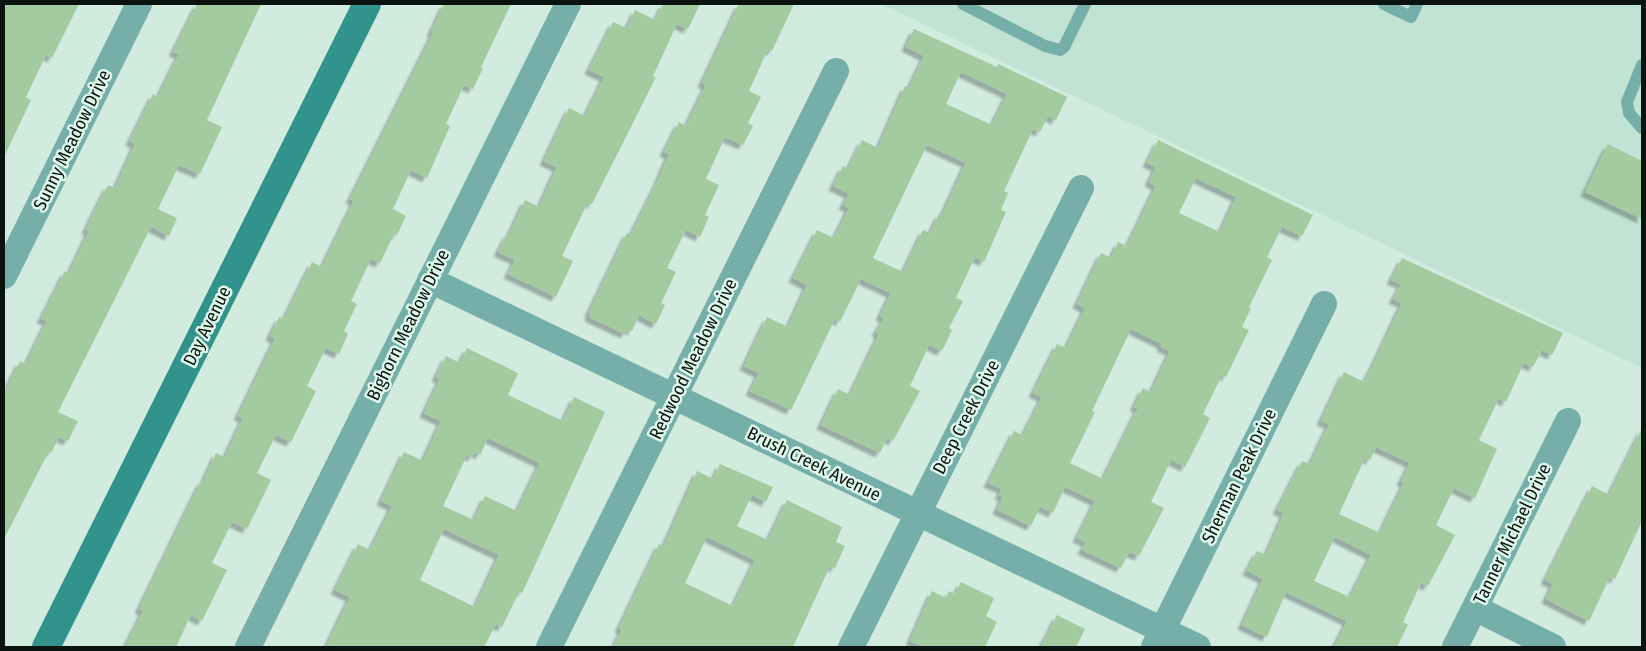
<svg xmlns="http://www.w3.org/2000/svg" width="1646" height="651" viewBox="0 0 1646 651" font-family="'Fira Sans Condensed',sans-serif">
  <defs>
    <filter id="shadow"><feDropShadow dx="-4.5" dy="4.5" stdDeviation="1" flood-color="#0004"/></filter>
  </defs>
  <rect width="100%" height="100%" fill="#d1ebdf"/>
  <path fill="#c0e3d3" d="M 881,4 L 1642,4 L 1642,368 Z"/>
  <path fill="#a4caa0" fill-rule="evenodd" filter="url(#shadow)" d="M 4,4 L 79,4 L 52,58 L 46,55 L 26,97 L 31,100 L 4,157 Z
    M 197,4 L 261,4 L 207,120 L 222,127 L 200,174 L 179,165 L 158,209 L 177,218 L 169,236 L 151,227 L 58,412 L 78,421 L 68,441 L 59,437 L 51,453 L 49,451 L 4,539 L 4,394 L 20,361 L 26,364 L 47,321 L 41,319 L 65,271 L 69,273 L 89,231 L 86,230 L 96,208 L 108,185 L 115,188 L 135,144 L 130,141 L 153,94 L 158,97 L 179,54 L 173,52 Z
    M 444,4 L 511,4 L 481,67 L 483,68 L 473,89 L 464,85 L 446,124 L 450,126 L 427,178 L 411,170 L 393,209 L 406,216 L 397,235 L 394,234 L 380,263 L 371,259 L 351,301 L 357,304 L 344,331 L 348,334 L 339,354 L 326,348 L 307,386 L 316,391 L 291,442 L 276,435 L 257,473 L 271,480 L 247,529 L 232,522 L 212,563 L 227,570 L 202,621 L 191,615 L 176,647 L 125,647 L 143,611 L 139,609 L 201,481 L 203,482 L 216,453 L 225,457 L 243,418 L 238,416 L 275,339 L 270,336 L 279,317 L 284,319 L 312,262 L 322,267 L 354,201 L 350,199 L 433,33 L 431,32 Z
    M 663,4 L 700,4 L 688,29 L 677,24 L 653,76 L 656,77 L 637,115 L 592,204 L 588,202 L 562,256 L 573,261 L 556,297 L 508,274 L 515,260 L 498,252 L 507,234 L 509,235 L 525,200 L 539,207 L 557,167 L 544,161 L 569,108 L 585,116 L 604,77 L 589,70 L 613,22 L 627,28 L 635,10 L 655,20 Z
    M 739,4 L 794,4 L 772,51 L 768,49 L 749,91 L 761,97 L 748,123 L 753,126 L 743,145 L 725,137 L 706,179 L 719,185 L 705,215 L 709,217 L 700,237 L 686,230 L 667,268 L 676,272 L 661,303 L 665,305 L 656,324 L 639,315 L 632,331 L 628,329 L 625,334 L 589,317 L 590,310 L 625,237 L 627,233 L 631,235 L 659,178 L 669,154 L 664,152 L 679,122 L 686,126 L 706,85 L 702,83 Z
    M 914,29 L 997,67 L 998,64 L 1067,97 L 1056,120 L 1048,116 L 1040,132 L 1033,129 L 1004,191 L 1008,193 L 1001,210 L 1006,212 L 984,262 L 975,257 L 956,298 L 963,301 L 949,328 L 952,330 L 944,347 L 941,351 L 929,345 L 910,386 L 920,391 L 893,441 L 887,438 L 880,453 L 821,425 L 838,389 L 850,395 L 879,334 L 876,332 L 884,318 L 880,316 L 891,293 L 861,279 L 840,322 L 835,319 L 791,410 L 750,391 L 759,373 L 744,366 L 767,317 L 788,327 L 807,285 L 793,278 L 817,230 L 834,238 L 849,208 L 843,205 L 849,194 L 833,186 L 843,166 L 848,169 L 862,140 L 878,148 L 905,86 L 909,88 L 924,56 L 906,47 ZM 961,72 L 1007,94 L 992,125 L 946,104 ZM 927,145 L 966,163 L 942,215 L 939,214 L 930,233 L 923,230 L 903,272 L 873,258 Z
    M 1158,140 L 1313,215 L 1302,236 L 1282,227 L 1267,257 L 1272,260 L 1249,307 L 1251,308 L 1242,327 L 1249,330 L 1226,377 L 1222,375 L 1203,414 L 1210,418 L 1199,440 L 1185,467 L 1171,460 L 1151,502 L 1164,508 L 1139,556 L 1129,552 L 1121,568 L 1082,550 L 1086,542 L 1077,538 L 1095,501 L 1065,487 L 1053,513 L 1040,507 L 1031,526 L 997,510 L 1003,497 L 999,495 L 1002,489 L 988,483 L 1014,431 L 1023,435 L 1042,397 L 1033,393 L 1057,344 L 1066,348 L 1085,308 L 1077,304 L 1101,253 L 1111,258 L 1118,242 L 1127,246 L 1156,186 L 1149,182 L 1156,167 L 1147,163 ZM 1196,178 L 1236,197 L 1220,232 L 1179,213 ZM 1131,329 L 1162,344 L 1161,347 L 1170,351 L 1151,392 L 1143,388 L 1134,407 L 1138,408 L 1103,479 L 1070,463 L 1095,412 L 1092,411 Z
    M 1608,144 L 1642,161 L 1642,219 L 1585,192 Z
    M 1402,258 L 1563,333 L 1552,355 L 1542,350 L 1533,367 L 1524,363 L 1506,402 L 1499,398 L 1479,440 L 1497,449 L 1475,498 L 1454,488 L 1436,525 L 1455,535 L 1428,586 L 1421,583 L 1403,622 L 1408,625 L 1397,647 L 1334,647 L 1347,621 L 1286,592 L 1267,637 L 1242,625 L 1263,579 L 1247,571 L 1257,551 L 1266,555 L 1284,513 L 1277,510 L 1302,461 L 1310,464 L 1329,424 L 1321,421 L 1344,372 L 1364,382 L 1374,363 L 1402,303 L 1393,299 L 1401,284 L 1391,280 ZM 1376,447 L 1410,463 L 1401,481 L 1404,483 L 1380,533 L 1339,514 L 1365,458 L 1370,460 ZM 1335,537 L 1371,555 L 1350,597 L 1314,581 Z
    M 467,348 L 518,373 L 508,395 L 563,421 L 574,397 L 605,412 L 536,563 L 522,593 L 519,592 L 502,627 L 496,624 L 484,647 L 326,647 L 350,597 L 335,590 L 358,544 L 370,550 L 392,506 L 381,501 L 404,452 L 423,461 L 441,421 L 424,413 L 440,379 L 436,377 L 446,356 L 460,363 ZM 488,438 L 540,463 L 517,511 L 485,496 L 474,520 L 443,506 L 467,455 L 472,457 L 475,452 L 480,455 ZM 444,529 L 499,555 L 475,607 L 420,580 Z
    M 1642,428 L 1642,521 L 1615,579 L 1610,577 L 1589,621 L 1546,599 L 1553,584 L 1545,580 L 1592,486 L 1609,495 Z
    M 720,464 L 773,487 L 766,502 L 752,495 L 737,526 L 768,540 L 787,500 L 842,527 L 836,542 L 845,546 L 835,568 L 830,566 L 793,647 L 613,647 L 622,630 L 619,628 L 659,544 L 664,546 L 697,471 L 713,479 ZM 707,537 L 755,560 L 733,606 L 685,583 Z
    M 961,582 L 994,598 L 986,616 L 997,622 L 985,647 L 924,647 L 910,641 L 932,591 L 946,598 L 949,591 L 955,594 Z
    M 1057,615 L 1085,629 L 1076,647 L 1041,647 Z"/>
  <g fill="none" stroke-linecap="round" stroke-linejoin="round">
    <path stroke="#76aea9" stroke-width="12" d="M 963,4 L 1045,46 L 1060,50 L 1064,47 L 1085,4
      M 1384,4 L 1411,17 L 1417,4
      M 1642,65 L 1627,102 L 1629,113 L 1642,128"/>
    <path stroke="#76aea9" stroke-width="26" d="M 4,276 L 139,4
      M 430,280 L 1198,647
      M 1475,608 L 1553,647
      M 248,647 L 568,4
      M 549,647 L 836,71
      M 851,647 L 1081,188
      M 1154,647 L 1324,304
      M 1455,647 L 1568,421"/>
    <path stroke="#32928c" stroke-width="28" d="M 46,647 L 367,4"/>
  </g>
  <g text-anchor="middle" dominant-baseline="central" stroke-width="5" stroke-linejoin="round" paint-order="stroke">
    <g font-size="18" fill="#0a130f" stroke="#def9ec">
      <text transform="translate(72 140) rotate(-64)">Sunny Meadow Drive</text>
      <text transform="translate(408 325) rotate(-64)">Bighorn Meadow Drive</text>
      <text transform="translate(207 326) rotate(-64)">Day Avenue</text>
      <text transform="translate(693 359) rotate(-64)">Redwood Meadow Drive</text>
      <text transform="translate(966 417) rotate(-63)">Deep Creek Drive</text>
      <text transform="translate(814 464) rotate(26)">Brush Creek Avenue</text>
      <text transform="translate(1239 476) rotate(-64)">Sherman Peak Drive</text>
      <text transform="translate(1512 534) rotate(-64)">Tanner Michael Drive</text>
    </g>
  </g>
  <rect width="1646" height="651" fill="none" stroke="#0a130f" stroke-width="10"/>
</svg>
